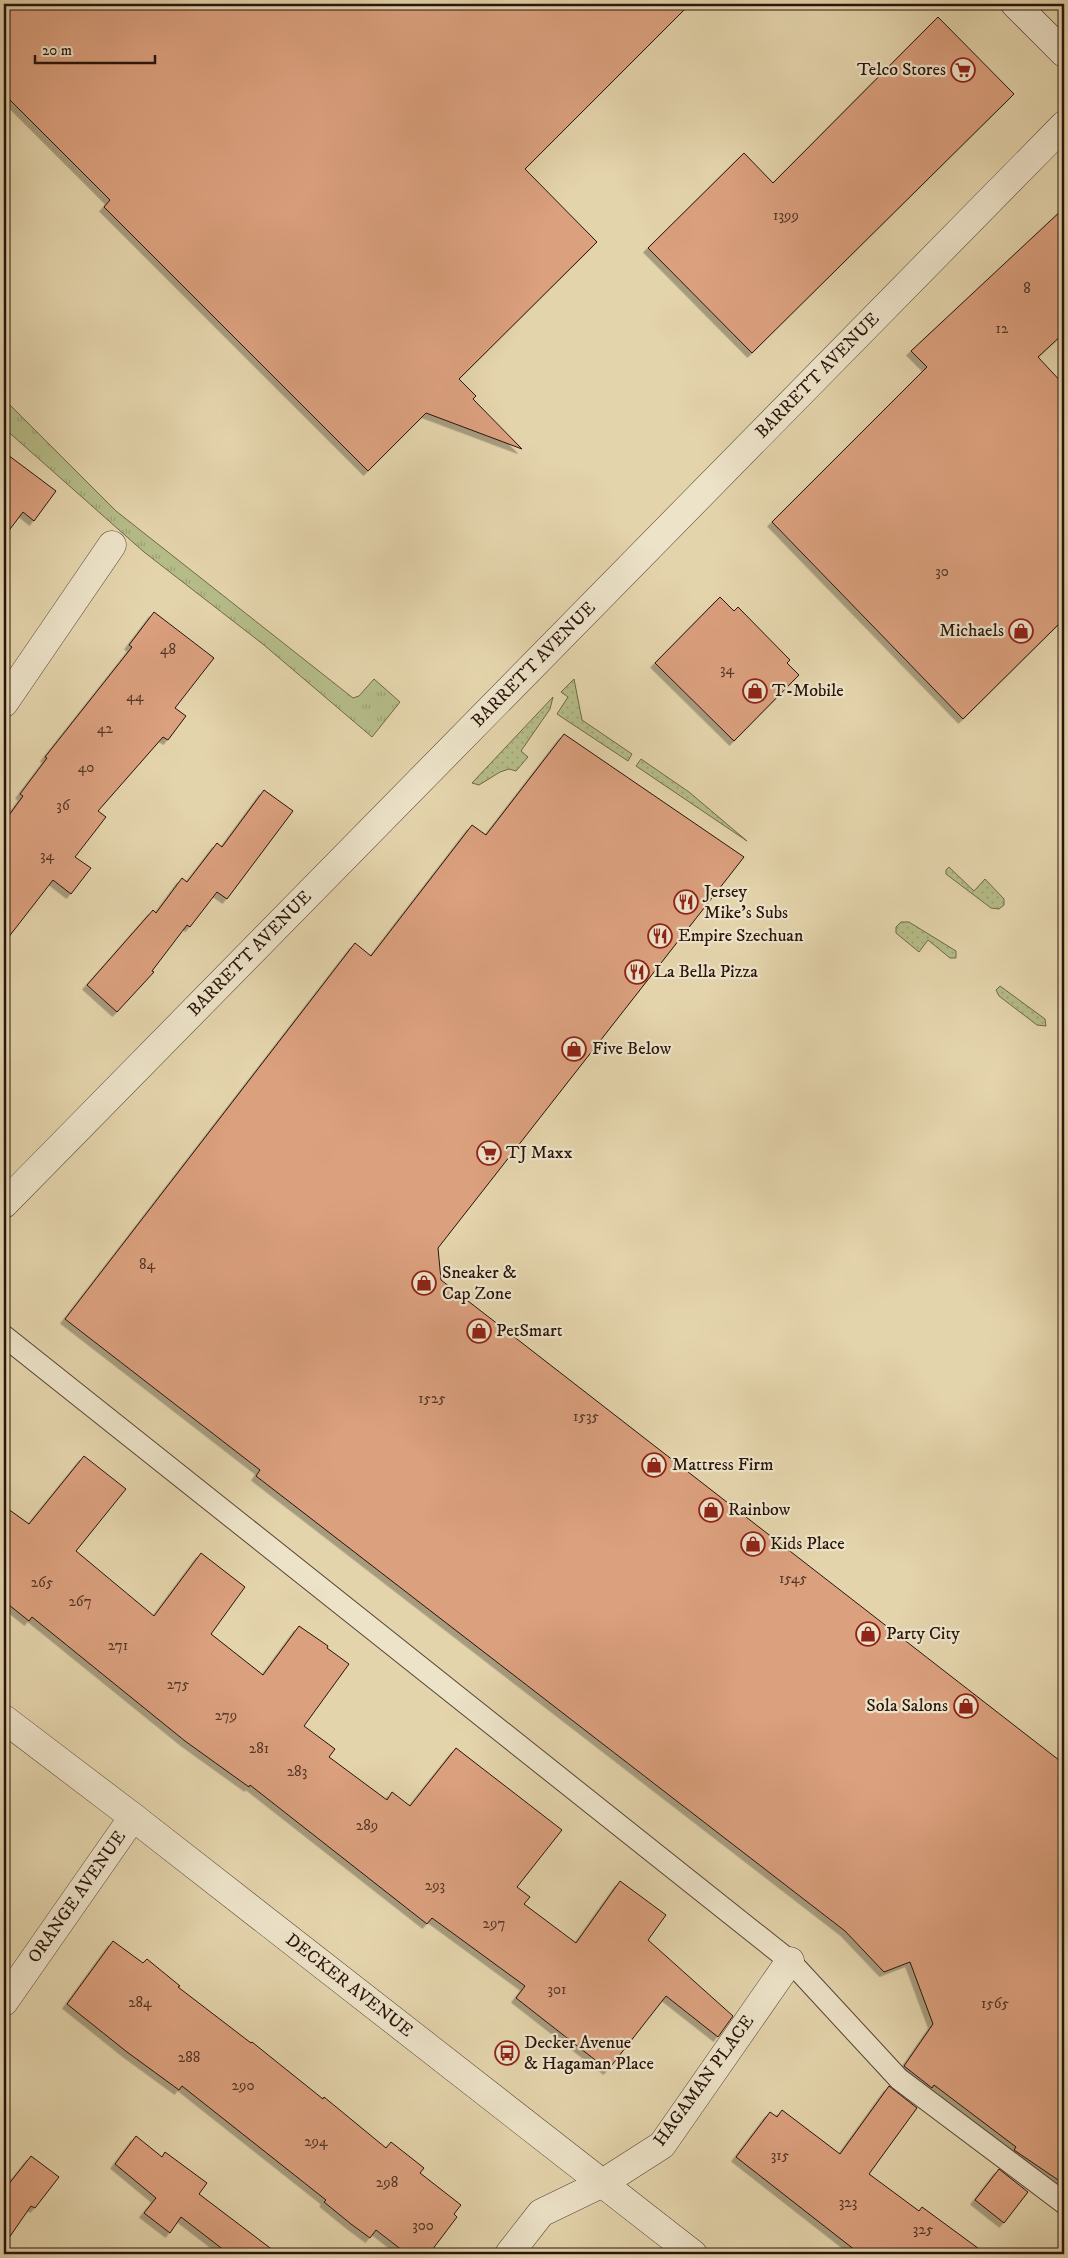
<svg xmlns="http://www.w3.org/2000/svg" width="1068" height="2258" viewBox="0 0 1068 2258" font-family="'IM FELL DW Pica',serif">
  <defs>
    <pattern id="grass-tufts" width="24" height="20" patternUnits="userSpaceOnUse" patternTransform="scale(1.25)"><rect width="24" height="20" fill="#b5bc88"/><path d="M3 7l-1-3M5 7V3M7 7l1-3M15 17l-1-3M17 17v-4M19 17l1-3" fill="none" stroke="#9ca174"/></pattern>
    <pattern id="garden-dots" width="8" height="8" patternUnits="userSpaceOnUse" patternTransform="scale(1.25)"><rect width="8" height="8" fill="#b5bc88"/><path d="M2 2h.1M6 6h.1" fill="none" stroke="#9ca174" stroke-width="1.8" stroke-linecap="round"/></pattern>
    <filter id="shadow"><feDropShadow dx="-4.5" dy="4.5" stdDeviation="0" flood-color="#0004"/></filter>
  </defs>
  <rect width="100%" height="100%" fill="#e4d4ac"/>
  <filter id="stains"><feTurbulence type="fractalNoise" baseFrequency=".004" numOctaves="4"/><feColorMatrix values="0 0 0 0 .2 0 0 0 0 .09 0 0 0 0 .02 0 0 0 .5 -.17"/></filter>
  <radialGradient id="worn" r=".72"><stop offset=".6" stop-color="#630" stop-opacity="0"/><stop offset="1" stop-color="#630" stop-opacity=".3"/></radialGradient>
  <path fill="url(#grass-tufts)" stroke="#6e684a" d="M 4,399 L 116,511 L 353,698 L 359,696 L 374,679 L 400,702 L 372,737 L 264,645 L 144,552 L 4,428 Z"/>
  <path fill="url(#garden-dots)" stroke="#6e684a" d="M 574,679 L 582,720 L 632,754 L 628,761 L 557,714 L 568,697 L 561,692 Z
    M 553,697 L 550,709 L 521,751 L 528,757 L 516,771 L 509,769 L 500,772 L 479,785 L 472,783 Z
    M 641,759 L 689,792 L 747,841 L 636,766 Z
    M 949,867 L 974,891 L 985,879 L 1004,899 L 1004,905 L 999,909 L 991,908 L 946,874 L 946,870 Z
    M 901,922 L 909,922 L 956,951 L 956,958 L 950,958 L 928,940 L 919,952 L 896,933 L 896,927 Z
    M 1000,986 L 1045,1019 L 1046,1026 L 1037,1025 L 999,996 L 996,990 Z"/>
  <path fill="#dba07e" stroke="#28140c" filter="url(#shadow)" d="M 4,4 L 690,4 L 525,169 L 597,242 L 459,379 L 476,396 L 473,399 L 522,449 L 426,413 L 368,471 L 104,207 L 110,200 L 4,94 Z
    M 938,17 L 1014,94 L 752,353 L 648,248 L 744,153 L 773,183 Z
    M 1064,208 L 1064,333 L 1038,357 L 1064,385 L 1064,619 L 963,719 L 772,522 L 927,367 L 911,351 Z
    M 4,452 L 56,491 L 34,521 L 23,512 L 4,537 Z
    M 720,597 L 734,611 L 738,607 L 790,660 L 787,663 L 799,675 L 734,741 L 655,663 Z
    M 154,612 L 214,658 L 175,708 L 186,716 L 168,740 L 163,737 L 98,811 L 106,817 L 75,857 L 91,868 L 71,894 L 53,880 L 4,943 L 4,822 L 23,796 L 20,794 L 47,758 L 45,757 L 132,647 L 129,645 Z
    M 564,734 L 744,857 L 438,1248 L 441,1280 L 1064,1764 L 1064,2184 L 1014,2150 L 1016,2147 L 934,2085 L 932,2088 L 904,2066 L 933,2024 L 910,1962 L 884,1972 L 845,1931 L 256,1476 L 260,1470 L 65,1319 L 355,943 L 371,956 L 472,825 L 486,835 Z
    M 264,790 L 293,811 L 227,899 L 217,892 L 190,927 L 187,925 L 152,971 L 154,972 L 117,1012 L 87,985 L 153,910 L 156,913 L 182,878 L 187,882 L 217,843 L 222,847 Z
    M 84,1456 L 126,1489 L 76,1551 L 154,1616 L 201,1553 L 245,1587 L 211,1634 L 263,1675 L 299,1626 L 328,1646 L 327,1648 L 349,1664 L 304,1726 L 335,1749 L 329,1757 L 387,1800 L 392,1792 L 410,1806 L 456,1748 L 562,1830 L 517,1887 L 530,1897 L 524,1904 L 576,1943 L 620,1881 L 666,1915 L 648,1940 L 733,2016 L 718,2037 L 666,1996 L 608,2070 L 516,1998 L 525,1986 L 432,1918 L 427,1924 L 250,1785 L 249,1787 L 185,1741 L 32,1617 L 29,1621 L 4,1601 L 4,1506 L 29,1524 Z
    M 113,1941 L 143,1963 L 147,1959 L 180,1986 L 178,1987 L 251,2043 L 252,2042 L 323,2099 L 324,2097 L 386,2148 L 391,2142 L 424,2168 L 420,2173 L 461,2205 L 454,2214 L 457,2217 L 429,2254 L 407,2254 L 376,2230 L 370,2238 L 351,2224 L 324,2202 L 326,2200 L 182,2086 L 179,2090 L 127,2052 L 67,2004 Z
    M 889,2086 L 917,2108 L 869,2174 L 919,2211 L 922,2207 L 986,2254 L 860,2254 L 736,2157 L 770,2112 L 777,2117 L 782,2110 L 840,2154 Z
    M 136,2136 L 162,2157 L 165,2152 L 207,2183 L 199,2194 L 278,2254 L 229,2254 L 181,2217 L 170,2233 L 144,2213 L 156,2198 L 115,2164 Z
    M 31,2156 L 59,2177 L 35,2208 L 31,2206 L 4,2245 L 4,2190 Z
    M 999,2169 L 1028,2192 L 1004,2223 L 975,2200 Z"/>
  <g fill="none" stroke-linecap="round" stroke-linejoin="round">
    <g stroke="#574434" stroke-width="23">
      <path id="lane" d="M 4,1336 L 790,1961 L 899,2079 L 1064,2203"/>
    </g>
    <g stroke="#574434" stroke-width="29">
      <g id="street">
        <path d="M 4,703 L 112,545"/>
        <path id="s1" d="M 4,1204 L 1064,125"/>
        <path id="s2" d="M 4,1719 L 133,1817 L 693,2254"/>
        <path id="s3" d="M 4,2002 L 133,1817"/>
        <path d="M 509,2254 L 541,2213 L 601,2184 L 662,2145 L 790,1961"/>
      </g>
    </g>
    <g stroke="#28140c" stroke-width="29">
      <path id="secondary" d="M 1015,4 L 1064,53"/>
    </g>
    <use href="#lane" stroke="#ede3c9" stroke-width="21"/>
    <use href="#street" stroke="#ede3c9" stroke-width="28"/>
    <use href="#secondary" stroke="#ede3c9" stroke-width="28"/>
  </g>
  <defs>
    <g id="supermarket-ring" transform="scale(1.25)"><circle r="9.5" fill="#ede3c9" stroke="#8f2418" stroke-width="1.5"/><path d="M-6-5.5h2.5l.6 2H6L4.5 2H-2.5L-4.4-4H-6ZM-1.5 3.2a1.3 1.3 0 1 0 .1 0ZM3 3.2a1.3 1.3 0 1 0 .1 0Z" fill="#8f2418"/></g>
    <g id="shop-ring" transform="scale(1.25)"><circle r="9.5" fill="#ede3c9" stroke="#8f2418" stroke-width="1.5"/><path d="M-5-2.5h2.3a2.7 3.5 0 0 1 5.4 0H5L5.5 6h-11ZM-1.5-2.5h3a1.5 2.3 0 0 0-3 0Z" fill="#8f2418"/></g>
    <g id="restaurant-ring" transform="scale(1.25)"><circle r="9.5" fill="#ede3c9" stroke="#8f2418" stroke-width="1.5"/><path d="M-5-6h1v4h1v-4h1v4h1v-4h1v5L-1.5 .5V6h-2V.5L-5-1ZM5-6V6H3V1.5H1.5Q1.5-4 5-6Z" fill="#8f2418"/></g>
    <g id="bus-ring" transform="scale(1.25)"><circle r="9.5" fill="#ede3c9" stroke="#8f2418" stroke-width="1.5"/><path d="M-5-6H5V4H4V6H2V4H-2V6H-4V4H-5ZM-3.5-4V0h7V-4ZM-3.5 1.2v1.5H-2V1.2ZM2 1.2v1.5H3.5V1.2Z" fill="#8f2418"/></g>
  </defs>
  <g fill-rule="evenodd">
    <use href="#supermarket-ring" x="963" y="70"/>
    <use href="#shop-ring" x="1021" y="631"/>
    <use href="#shop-ring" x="755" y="691"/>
    <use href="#restaurant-ring" x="686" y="902"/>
    <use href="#restaurant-ring" x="660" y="936"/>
    <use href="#restaurant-ring" x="637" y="972"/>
    <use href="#shop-ring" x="574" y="1049"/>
    <use href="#supermarket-ring" x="489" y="1153"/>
    <use href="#shop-ring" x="424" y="1283"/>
    <use href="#shop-ring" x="479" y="1331"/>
    <use href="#shop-ring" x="654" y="1465"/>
    <use href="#shop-ring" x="711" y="1510"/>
    <use href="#shop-ring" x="753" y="1544"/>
    <use href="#shop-ring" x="868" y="1634"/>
    <use href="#shop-ring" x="966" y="1706"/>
    <use href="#bus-ring" x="507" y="2053"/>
  </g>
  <g text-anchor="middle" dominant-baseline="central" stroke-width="4.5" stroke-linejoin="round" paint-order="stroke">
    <g font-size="15" fill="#553728">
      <text x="786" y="215">1399</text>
      <text x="1027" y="288">8</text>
      <text x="1002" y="328">12</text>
      <text x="942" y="571">30</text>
      <text x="168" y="649">48</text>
      <text x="727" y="669">34</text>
      <text x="135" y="696">44</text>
      <text x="105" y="728">42</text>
      <text x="86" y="767">40</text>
      <text x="63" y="805">36</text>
      <text x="47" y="855">34</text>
      <text x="147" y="1264">84</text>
      <text x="432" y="1398">1525</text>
      <text x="586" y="1416">1535</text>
      <text x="793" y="1578">1545</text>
      <text x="42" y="1582">265</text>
      <text x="80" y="1601">267</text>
      <text x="118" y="1645">271</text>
      <text x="178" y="1684">275</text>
      <text x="226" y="1715">279</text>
      <text x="259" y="1748">281</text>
      <text x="297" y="1771">283</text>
      <text x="367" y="1825">289</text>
      <text x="435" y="1885">293</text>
      <text x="494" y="1923">297</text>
      <text x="557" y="1989">301</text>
      <text x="140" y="2002">284</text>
      <text x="995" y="2003">1565</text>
      <text x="189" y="2057">288</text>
      <text x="243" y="2085">290</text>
      <text x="316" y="2141">294</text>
      <text x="780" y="2155">315</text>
      <text x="387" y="2182">298</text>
      <text x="848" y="2202">323</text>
      <text x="423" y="2225">300</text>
      <text x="923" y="2229">325</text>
    </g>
    <g font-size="18" fill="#28140c" stroke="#ede3c9" text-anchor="start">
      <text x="946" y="70" text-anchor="end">Telco Stores</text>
      <text x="1004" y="631" text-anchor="end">Michaels</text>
      <text x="772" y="691">T-Mobile</text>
      <text x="704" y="892">Jersey<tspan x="704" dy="21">Mike's Subs</tspan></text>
      <text x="678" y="936">Empire Szechuan</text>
      <text x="654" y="972">La Bella Pizza</text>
      <text x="592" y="1049">Five Below</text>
      <text x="506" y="1153">TJ Maxx</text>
      <text x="442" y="1273">Sneaker &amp;<tspan x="442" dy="21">Cap Zone</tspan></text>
      <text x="496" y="1331">PetSmart</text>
      <text x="672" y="1465">Mattress Firm</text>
      <text x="728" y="1510">Rainbow</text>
      <text x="770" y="1544">Kids Place</text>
      <text x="886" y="1634">Party City</text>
      <text x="948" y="1706" text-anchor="end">Sola Salons</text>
      <text x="524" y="2043">Decker Avenue<tspan x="524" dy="21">&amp; Hagaman Place</tspan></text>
    </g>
    <g font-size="18" fill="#28140c" stroke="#ede3c9">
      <text stroke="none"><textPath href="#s1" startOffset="1161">BARRETT AVENUE</textPath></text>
      <text stroke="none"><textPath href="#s1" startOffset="756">BARRETT AVENUE</textPath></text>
      <text stroke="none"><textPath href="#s1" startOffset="351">BARRETT AVENUE</textPath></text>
      <text stroke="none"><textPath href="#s3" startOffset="128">ORANGE AVENUE</textPath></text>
      <text stroke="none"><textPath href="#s2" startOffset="436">DECKER AVENUE</textPath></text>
      <text transform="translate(704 2081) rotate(-54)">HAGAMAN PLACE</text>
    </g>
  </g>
  <rect width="1068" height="2258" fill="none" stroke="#e4d4ac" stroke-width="20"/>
  <rect x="5" y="5" width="1058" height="2248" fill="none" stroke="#28140c" stroke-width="2.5"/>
  <rect x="10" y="10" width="1048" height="2238" fill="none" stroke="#28140c"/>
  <path d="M35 55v8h120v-8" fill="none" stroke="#28140c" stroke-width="2.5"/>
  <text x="42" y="55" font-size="15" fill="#28140c" stroke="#ede3c9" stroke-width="4" paint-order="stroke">20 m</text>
  <rect width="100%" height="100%" filter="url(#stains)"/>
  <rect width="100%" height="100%" fill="url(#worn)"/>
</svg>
